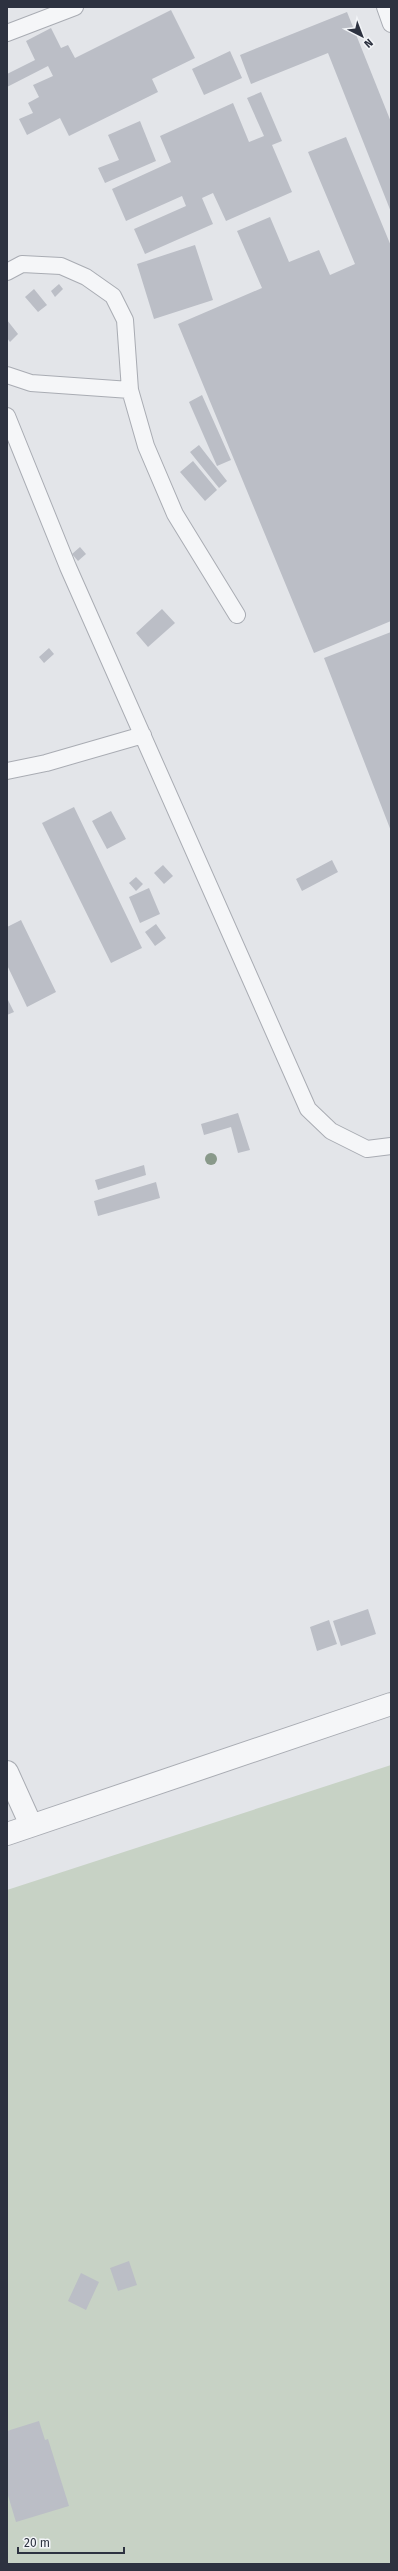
<svg xmlns="http://www.w3.org/2000/svg" width="398" height="2571" viewBox="0 0 398 2571" font-family="'Fira Sans',sans-serif">
  <rect width="100%" height="100%" fill="#e3e5e9"/>
  <path fill="#c7d2c5" d="M 391,1765 L 391,2564 L 7,2564 L 7,1890 Z"/>
  <path fill="#bbbec6" d="M 171,10 L 195,58 L 152,79 L 158,92 L 69,136 L 60,118 L 27,135 L 19,119 L 33,113 L 28,103 L 39,97 L 33,85 L 53,76 L 48,66 L 7,87 L 7,74 L 35,60 L 26,41 L 51,28 L 61,48 L 68,45 L 75,58 Z
    M 347,12 L 391,122 L 391,212 L 328,53 L 251,84 L 240,55 Z
    M 230,51 L 242,78 L 204,95 L 192,69 Z
    M 261,92 L 282,141 L 272,145 L 292,192 L 226,221 L 213,193 L 202,198 L 213,224 L 145,254 L 134,229 L 186,206 L 182,196 L 126,221 L 112,189 L 171,162 L 160,136 L 233,103 L 249,142 L 264,136 L 247,98 Z
    M 140,121 L 156,161 L 105,183 L 98,168 L 119,160 L 108,135 Z
    M 346,137 L 391,246 L 391,621 L 314,653 L 178,324 L 262,288 L 237,231 L 270,217 L 289,262 L 319,250 L 330,275 L 355,264 L 308,152 Z
    M 195,245 L 213,300 L 154,319 L 137,264 Z
    M 59,284 L 63,289 L 55,297 L 51,291 Z
    M 34,289 L 47,305 L 38,312 L 25,297 Z
    M 7,320 L 18,334 L 10,342 L 7,338 Z
    M 202,395 L 231,460 L 217,466 L 189,402 Z
    M 199,445 L 227,481 L 219,488 L 190,452 Z
    M 193,461 L 217,490 L 205,501 L 180,472 Z
    M 80,547 L 86,554 L 78,561 L 72,554 Z
    M 162,609 L 175,623 L 148,647 L 136,633 Z
    M 391,632 L 391,831 L 324,658 Z
    M 49,648 L 54,654 L 44,663 L 39,657 Z
    M 74,807 L 142,948 L 111,963 L 42,823 Z
    M 111,811 L 126,839 L 107,849 L 92,821 Z
    M 332,860 L 338,872 L 302,891 L 296,879 Z
    M 163,865 L 173,876 L 164,884 L 154,873 Z
    M 136,877 L 143,884 L 136,891 L 129,883 Z
    M 149,888 L 160,914 L 140,923 L 129,897 Z
    M 21,920 L 56,992 L 27,1007 L 7,965 L 7,927 Z
    M 156,924 L 166,938 L 155,946 L 145,932 Z
    M 7,998 L 14,1012 L 7,1015 Z
    M 238,1113 L 250,1150 L 238,1153 L 231,1127 L 204,1135 L 201,1124 Z
    M 144,1165 L 146,1175 L 98,1190 L 95,1180 Z
    M 156,1182 L 160,1198 L 98,1216 L 94,1201 Z
    M 368,1609 L 376,1634 L 341,1646 L 333,1621 Z
    M 329,1620 L 337,1644 L 317,1651 L 310,1627 Z
    M 129,2261 L 137,2285 L 118,2291 L 110,2268 Z
    M 81,2273 L 99,2282 L 86,2310 L 68,2301 Z
    M 39,2421 L 45,2440 L 48,2439 L 69,2506 L 16,2522 L 7,2492 L 7,2431 Z"/>
  <g fill="none" stroke-linecap="round" stroke-linejoin="round">
    <g stroke="#a9acb3" stroke-width="18">
      <path id="service" d="M 385,7 L 391,24
        M 7,33 L 75,7
        M 7,272 L 22,264 L 61,266 L 86,277 L 113,296 L 125,320 L 130,390 L 146,446 L 175,514 L 237,615
        M 7,375 L 31,383 L 130,390
        M 7,416 L 68,567 L 308,1109 L 331,1131 L 367,1149 L 391,1146
        M 7,771 L 46,763 L 143,735"/>
    </g>
    <g stroke="#a9acb3" stroke-width="24">
      <path id="minor" d="M 7,1772 L 31,1825
        M 7,1834 L 391,1704"/>
    </g>
    <use href="#service" stroke="#f5f6f8" stroke-width="16"/>
    <use href="#minor" stroke="#f5f6f8" stroke-width="22"/>
  </g>
  <circle fill="#89998a" cx="211" cy="1159" r="6"/>
  <rect width="398" height="2571" fill="none" stroke="#2d3240" stroke-width="16"/>
  <g transform="translate(362 36) rotate(138)" stroke="#f2f4f7" stroke-width="3" paint-order="stroke">
  <path d="M0-3L7 15L0 10L-7 15Z" fill="#2d3240"/>
  <text y="-6" font-size="11" font-weight="bold" text-anchor="middle" fill="#2d3240">N</text>
  </g>
  <path d="M18 2547v6h106v-6" fill="none" stroke="#2d3240" stroke-width="2"/>
  <text x="24" y="2547" font-size="12" fill="#2d3240" stroke="#f2f4f7" stroke-width="3" paint-order="stroke">20 m</text>
</svg>
